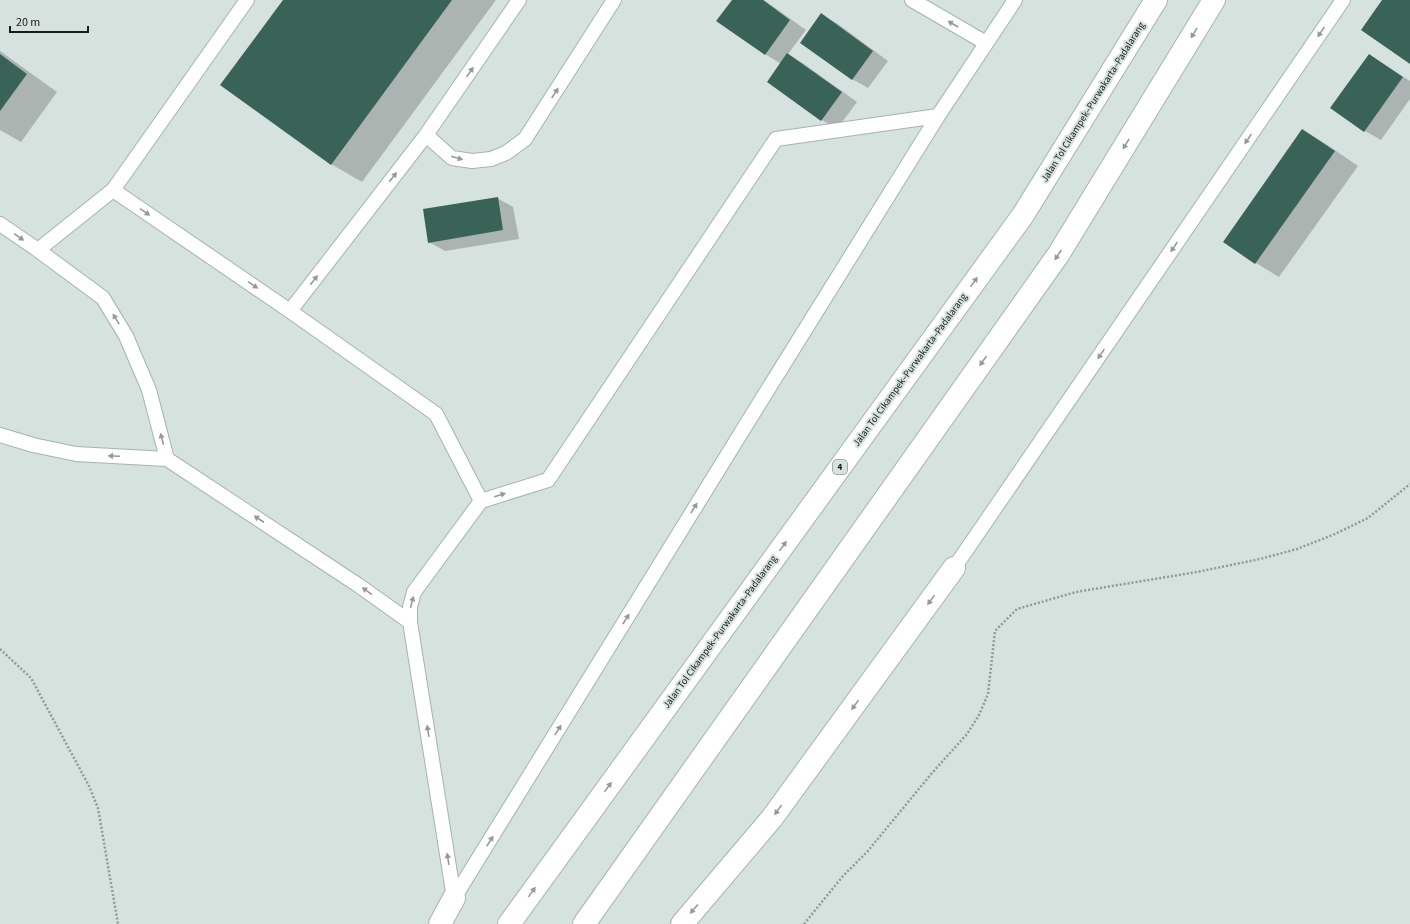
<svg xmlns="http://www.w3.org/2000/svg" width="1410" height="924" viewBox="0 0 1410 924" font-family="'Source Sans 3',sans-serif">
  <rect width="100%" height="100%" fill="#d6e2de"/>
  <path fill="#0003" d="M 284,0 L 496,0 L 362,182 L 331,164 Z
    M 733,0 L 764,0 L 806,30 L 788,54 L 804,64 L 857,102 L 837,129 L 822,120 L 781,64 L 765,54 Z
    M 822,15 L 838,24 L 888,61 L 868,88 L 852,79 Z
    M 0,51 L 57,92 L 21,142 L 0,130 Z
    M 1369,55 L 1410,81 L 1410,99 L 1381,140 L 1365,131 L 1332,108 Z
    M 1303,130 L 1326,144 L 1358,166 L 1279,277 L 1256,263 L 1225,242 Z
    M 497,198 L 513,207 L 519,239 L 445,251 L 429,242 Z"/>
  <path fill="#3a6358" d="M 283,0 L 452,0 L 331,165 L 220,85 Z
    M 732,0 L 763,0 L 790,20 L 765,55 L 716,21 Z
    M 1382,0 L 1410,0 L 1410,64 L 1361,30 Z
    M 821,13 L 873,51 L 852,80 L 800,43 Z
    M 787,53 L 842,92 L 821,121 L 767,82 Z
    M 0,54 L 27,74 L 0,111 Z
    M 1369,54 L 1403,77 L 1364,132 L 1330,108 Z
    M 1302,129 L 1335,151 L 1255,264 L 1223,242 Z
    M 498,197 L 503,230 L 428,243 L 423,209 Z"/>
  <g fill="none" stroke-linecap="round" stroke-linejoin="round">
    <g stroke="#a7b3af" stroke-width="16">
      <path id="service" d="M 247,0 L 113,190 L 38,250 L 103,298 L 126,336 L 149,390 L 167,459 L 358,585 L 410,622
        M 912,0 L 986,43
        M 426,135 L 452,158 L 472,161 L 491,159 L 506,153 L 525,139 L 614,0
        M 113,190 L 290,311 L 436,414 L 481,501
        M 0,224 L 38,250
        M 290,311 L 426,135 L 519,0
        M 0,435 L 33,445 L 76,454 L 167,459
        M 954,568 L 1343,0
        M 454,898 L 410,622 L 410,607 L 414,592 L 481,501 L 548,480 L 776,139 L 938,116
        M 454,898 L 762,399 L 938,116 L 1015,0"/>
    </g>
    <g stroke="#a7b3af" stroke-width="24">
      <path id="motorway" d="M 440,924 L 454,898
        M 509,924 L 1023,215 L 1156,0
        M 584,924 L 1058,255 L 1214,0
        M 682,924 L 772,818 L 954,568"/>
    </g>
    <path stroke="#919a97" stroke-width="2.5" stroke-dasharray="2 2" stroke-linecap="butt" d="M 0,649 L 31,678 L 89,786 L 98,808 L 118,924
      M 804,924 L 843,876 L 867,852 L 932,773 L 967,734 L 979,715 L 988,694 L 995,631 L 1017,609 L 1076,592 L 1197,572 L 1260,559 L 1297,549 L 1335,534 L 1368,518 L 1410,484"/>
    <use href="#service" stroke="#fff" stroke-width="14"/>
    <use href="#motorway" stroke="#fff" stroke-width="22"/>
  </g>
  <defs><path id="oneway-solid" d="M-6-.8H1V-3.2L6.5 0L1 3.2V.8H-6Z"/></defs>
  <g fill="#969898">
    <use href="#oneway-solid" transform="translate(953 24) rotate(-150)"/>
    <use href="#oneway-solid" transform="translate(1321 32) rotate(124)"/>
    <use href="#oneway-solid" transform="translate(1194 33) rotate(121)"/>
    <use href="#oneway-solid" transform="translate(470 72) rotate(-55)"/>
    <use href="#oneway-solid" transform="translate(555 93) rotate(-57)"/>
    <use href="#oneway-solid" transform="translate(1248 139) rotate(124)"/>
    <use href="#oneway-solid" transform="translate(1126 144) rotate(121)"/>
    <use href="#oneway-solid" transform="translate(457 158) rotate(16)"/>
    <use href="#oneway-solid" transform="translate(393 177) rotate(-52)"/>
    <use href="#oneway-solid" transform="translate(145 212) rotate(34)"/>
    <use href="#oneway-solid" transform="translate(19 237) rotate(35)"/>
    <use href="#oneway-solid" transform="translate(1174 247) rotate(124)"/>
    <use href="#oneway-solid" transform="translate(1058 255) rotate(124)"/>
    <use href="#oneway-solid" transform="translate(314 280) rotate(-52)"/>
    <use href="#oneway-solid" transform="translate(974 282) rotate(-54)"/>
    <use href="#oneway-solid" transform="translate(253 285) rotate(34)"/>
    <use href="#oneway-solid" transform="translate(116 319) rotate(-122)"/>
    <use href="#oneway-solid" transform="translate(1101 354) rotate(124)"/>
    <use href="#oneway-solid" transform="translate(983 361) rotate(125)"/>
    <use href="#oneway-solid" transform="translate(162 439) rotate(-105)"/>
    <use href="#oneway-solid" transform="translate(114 456) rotate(-177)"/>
    <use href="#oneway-solid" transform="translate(500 495) rotate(-17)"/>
    <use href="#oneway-solid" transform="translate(694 508) rotate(-58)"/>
    <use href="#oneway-solid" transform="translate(259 519) rotate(-147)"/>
    <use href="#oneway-solid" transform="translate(783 546) rotate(-54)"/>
    <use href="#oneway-solid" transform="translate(367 591) rotate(-144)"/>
    <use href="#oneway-solid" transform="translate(931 600) rotate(126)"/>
    <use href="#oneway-solid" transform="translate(412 602) rotate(-76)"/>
    <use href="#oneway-solid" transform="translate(626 619) rotate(-58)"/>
    <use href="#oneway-solid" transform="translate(855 705) rotate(126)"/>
    <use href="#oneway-solid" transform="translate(558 730) rotate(-58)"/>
    <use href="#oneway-solid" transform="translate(428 731) rotate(-99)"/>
    <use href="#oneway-solid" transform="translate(608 787) rotate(-54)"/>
    <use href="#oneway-solid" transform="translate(778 810) rotate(126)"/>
    <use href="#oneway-solid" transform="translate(490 841) rotate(-58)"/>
    <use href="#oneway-solid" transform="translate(448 859) rotate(-99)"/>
    <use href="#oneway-solid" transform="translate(532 892) rotate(-54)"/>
    <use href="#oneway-solid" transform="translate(694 909) rotate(131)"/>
  </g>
  <g text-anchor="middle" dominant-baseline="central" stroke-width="4" stroke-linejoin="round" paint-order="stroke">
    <rect fill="#d6e2de" stroke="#505654" stroke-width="1" x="833" y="460" width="14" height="14" rx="3"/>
    <g font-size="9" font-weight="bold" fill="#161a19">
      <text x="840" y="467">4</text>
    </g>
    <g font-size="10" fill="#161a19" stroke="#d6e2de">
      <text transform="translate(1093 102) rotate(-58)">Jalan Tol Cikampek–Purwakarta–Padalarang</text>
      <text transform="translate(910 370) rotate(-54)">Jalan Tol Cikampek–Purwakarta–Padalarang</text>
      <text transform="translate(720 632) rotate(-54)">Jalan Tol Cikampek–Purwakarta–Padalarang</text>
    </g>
  </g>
  <path d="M10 26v6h78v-6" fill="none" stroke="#161a19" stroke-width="2"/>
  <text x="16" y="26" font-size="12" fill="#161a19" stroke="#d6e2de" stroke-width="3" paint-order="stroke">20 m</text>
</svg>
